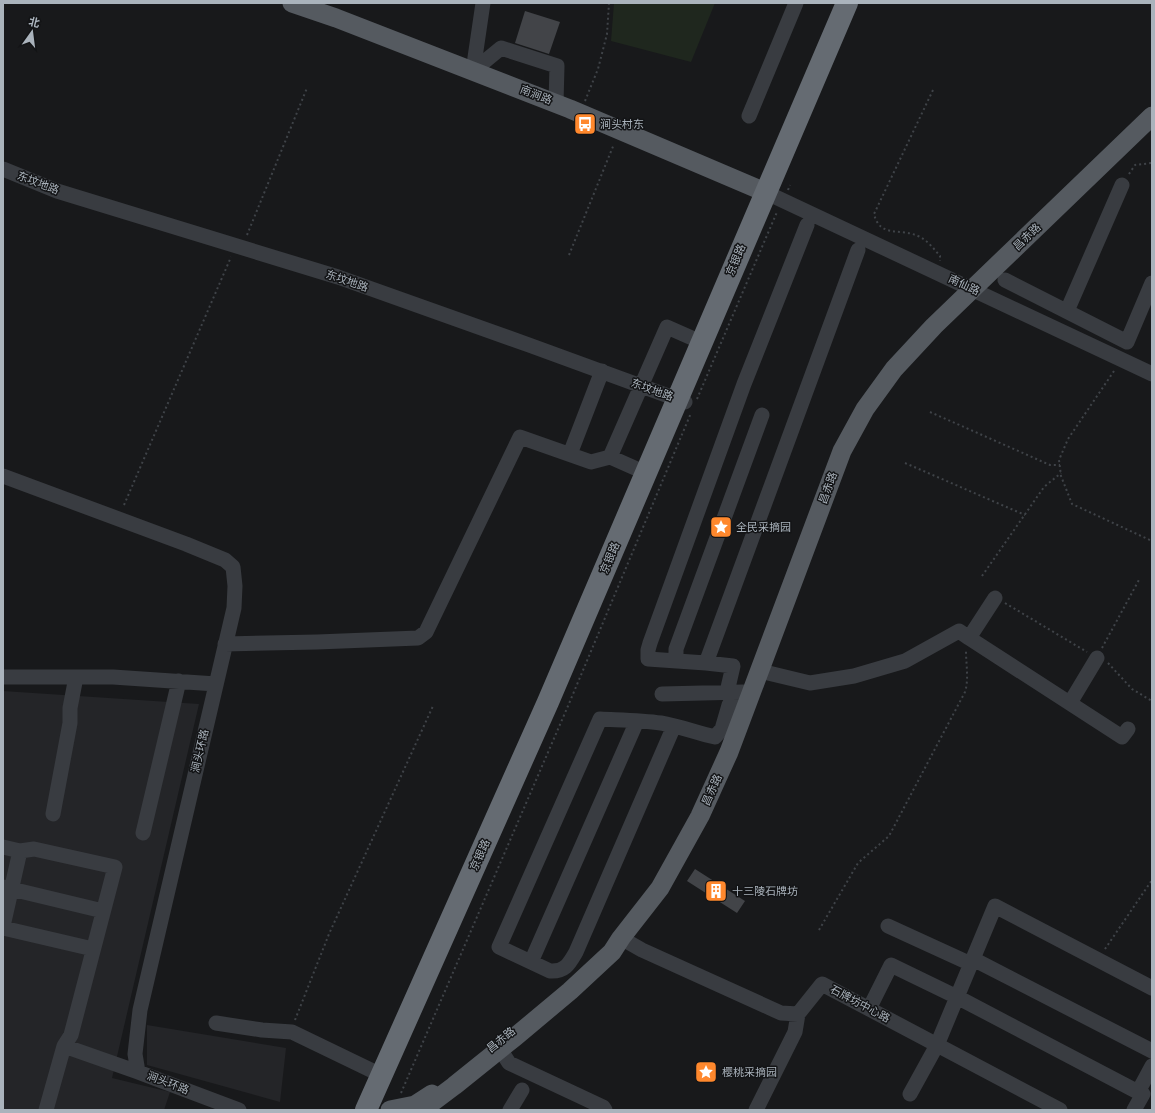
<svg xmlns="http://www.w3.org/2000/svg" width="1155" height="1113" viewBox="0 0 1155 1113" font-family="'Sofia Sans Condensed','Noto Sans SC',sans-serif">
  <rect width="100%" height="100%" fill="#18191b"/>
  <path fill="#242528" d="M 3,691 L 199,704 L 112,1078 L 170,1092 L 164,1110 L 3,1110 Z
    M 147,1025 L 286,1048 L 280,1102 L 147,1065 Z"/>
  <path fill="#1f271e" d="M 614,3 L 715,3 L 691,62 L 611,41 Z"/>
  <path fill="#424448" d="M 525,11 L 560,22 L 549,54 L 515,43 Z
    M 695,869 L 745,901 L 737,913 L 687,881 Z"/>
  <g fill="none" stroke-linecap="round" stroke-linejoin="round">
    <path stroke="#3f4348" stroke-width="2" stroke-dasharray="2 3" stroke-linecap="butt" d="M 933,90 L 874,214 C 880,239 902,227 920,237 C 928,241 934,249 940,256 L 940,261
      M 585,101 L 598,69 L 607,34 L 609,3
      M 1129,174 L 1135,165 L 1152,163
      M 788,190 L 790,185
      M 247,235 L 307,88
      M 569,255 L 614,144
      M 1114,371 L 1068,439 L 1059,460 L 1061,476 L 1072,504 L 1152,541
      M 697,399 L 777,212
      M 930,412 L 1050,465 L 1060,465
      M 905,463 L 1025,515
      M 124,505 L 231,257
      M 982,576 L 1044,487 L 1061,473
      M 1005,603 L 1087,652
      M 1102,648 L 1140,578
      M 1108,663 L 1132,689 L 1152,701
      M 819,930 L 858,863 L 889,836 L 965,692 C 969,679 966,665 966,651
      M 1105,949 L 1152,880
      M 295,1020 L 329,934 L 433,706
      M 401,1093 L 568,706 L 691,413"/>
    <path stroke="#393c41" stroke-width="15" d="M 473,71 L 501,48 L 557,66 L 556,103
      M 473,71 L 483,3
      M 749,116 L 796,3
      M 3,169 L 57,191 L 338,277 L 529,345 L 685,402
      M 765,192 L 1152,374
      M 807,225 L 744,384 L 650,643 L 648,650 L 648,659 L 706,663 L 858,250
      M 1005,280 L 1127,342 L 1152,283
      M 1067,311 L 1122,185
      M 570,454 L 602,371
      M 646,473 L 610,457 L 667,327 L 701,342
      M 3,476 L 186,544 L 225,560 L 233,567 L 235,586 L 234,608 L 140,1010 L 135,1054 L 138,1072 L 239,1110
      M 969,638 L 1122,737 L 1128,729
      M 225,644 L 317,642 L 418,638 L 426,632 L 520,437 L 591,462 L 610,457
      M 676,661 L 676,649 L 762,415
      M 706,663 L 733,666 L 727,692
      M 760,671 L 810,683 L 854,676 L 905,661 L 959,631 L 969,638 L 995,598
      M 3,677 L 113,677 L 216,684
      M 662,694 L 743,692
      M 1070,703 L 1097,658
      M 674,726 L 576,952 C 569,964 565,972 550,971 L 499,947 L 600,719 C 620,720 641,720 661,723 C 679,726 697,733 715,737 L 722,729 L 729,705 L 736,692
      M 53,814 L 70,723 L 70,708 L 76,677
      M 143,833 L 179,681
      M 3,847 L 20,851 L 34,849 L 115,867 L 71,1035 L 64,1046
      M 3,887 L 103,911
      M 3,926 L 20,851
      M 888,926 L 971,964
      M 3,928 L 93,949
      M 621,938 L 642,950 L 781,1013 L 798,1014 L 822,984 L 1060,1110
      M 973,959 L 1152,1051
      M 531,962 L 637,721
      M 869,1009 L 891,965 L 957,997 L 1138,1092
      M 216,1023 L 262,1030 L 292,1032 L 381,1075
      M 500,1049 L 509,1063 L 603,1107 L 605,1110
      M 910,1094 L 937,1045 L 995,906 L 1152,988
      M 46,1110 L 64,1046 L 138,1072
      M 510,1110 L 522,1090
      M 756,1110 L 795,1032 L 798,1014
      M 1134,1110 L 1143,1094 L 1138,1092 L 1152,1066"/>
    <path stroke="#555a60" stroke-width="19" d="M 292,3 L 336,18 L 570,109 L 765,192
      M 390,1110 L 415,1105 L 432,1094
      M 422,1110 L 454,1086 L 515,1037 L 570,991 L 612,952 L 621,938 L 660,888 L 700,816 L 729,752 L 842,451 L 865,409 L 894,369 L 934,326 L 1152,116"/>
    <path stroke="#656b72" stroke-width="22" d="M 366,1110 L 548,702 L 847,3"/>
  </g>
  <defs>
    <g id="bus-square" transform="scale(1.15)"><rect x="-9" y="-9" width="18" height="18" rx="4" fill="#ff882d" stroke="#131416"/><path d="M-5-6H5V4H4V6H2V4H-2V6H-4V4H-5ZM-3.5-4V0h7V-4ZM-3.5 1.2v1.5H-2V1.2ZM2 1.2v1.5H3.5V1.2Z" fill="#fff"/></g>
    <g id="sight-square" transform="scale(1.15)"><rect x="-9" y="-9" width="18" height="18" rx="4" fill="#ff882d" stroke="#131416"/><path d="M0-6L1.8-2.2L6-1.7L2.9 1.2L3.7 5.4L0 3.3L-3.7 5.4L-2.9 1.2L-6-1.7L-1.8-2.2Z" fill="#fff"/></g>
    <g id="building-square" transform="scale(1.15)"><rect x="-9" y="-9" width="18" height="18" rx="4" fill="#ff882d" stroke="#131416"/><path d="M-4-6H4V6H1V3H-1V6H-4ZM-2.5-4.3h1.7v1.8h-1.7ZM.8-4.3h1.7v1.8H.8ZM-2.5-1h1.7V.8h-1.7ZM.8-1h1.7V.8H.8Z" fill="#fff"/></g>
  </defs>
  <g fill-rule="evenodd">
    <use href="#bus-square" x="585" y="124"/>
    <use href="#sight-square" x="721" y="527"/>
    <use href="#building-square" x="716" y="891"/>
    <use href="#sight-square" x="706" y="1072"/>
  </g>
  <g text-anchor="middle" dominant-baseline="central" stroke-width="3" stroke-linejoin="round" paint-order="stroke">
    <g font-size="11" fill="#aab3bc" stroke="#131416">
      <text transform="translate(536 95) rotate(21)">南涧路</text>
      <text transform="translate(38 183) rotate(21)">东坟地路</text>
      <text transform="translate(1027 237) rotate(-44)">昌赤路</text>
      <text transform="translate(736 260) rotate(-67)">京银路</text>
      <text transform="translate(347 281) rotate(19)">东坟地路</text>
      <text transform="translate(964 285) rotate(25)">南仙路</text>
      <text transform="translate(652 390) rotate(20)">东坟地路</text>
      <text transform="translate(828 488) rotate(-70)">昌赤路</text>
      <text transform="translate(610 558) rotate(-67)">京银路</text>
      <text transform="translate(200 751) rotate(-77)">涧头环路</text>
      <text transform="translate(712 790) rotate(-66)">昌赤路</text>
      <text transform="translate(480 855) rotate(-66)">京银路</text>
      <text transform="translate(860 1004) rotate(28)">石牌坊中心路</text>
      <text transform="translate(501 1040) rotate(-39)">昌赤路</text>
      <text transform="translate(168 1083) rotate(21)">涧头环路</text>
    </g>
    <g font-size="11" fill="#aab3bc" stroke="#131416" text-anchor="start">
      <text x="600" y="124">涧头村东</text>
      <text x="736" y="527">全民采摘园</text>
      <text x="732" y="891">十三陵石牌坊</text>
      <text x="722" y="1072">樱桃采摘园</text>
    </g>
  </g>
  <rect width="1155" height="1113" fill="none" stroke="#aab3bc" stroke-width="8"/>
  <g transform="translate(32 32) rotate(14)" stroke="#131416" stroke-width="3" paint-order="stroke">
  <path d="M0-3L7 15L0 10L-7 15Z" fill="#aab3bc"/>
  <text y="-6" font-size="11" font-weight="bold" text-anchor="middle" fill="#aab3bc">北</text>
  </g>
</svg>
